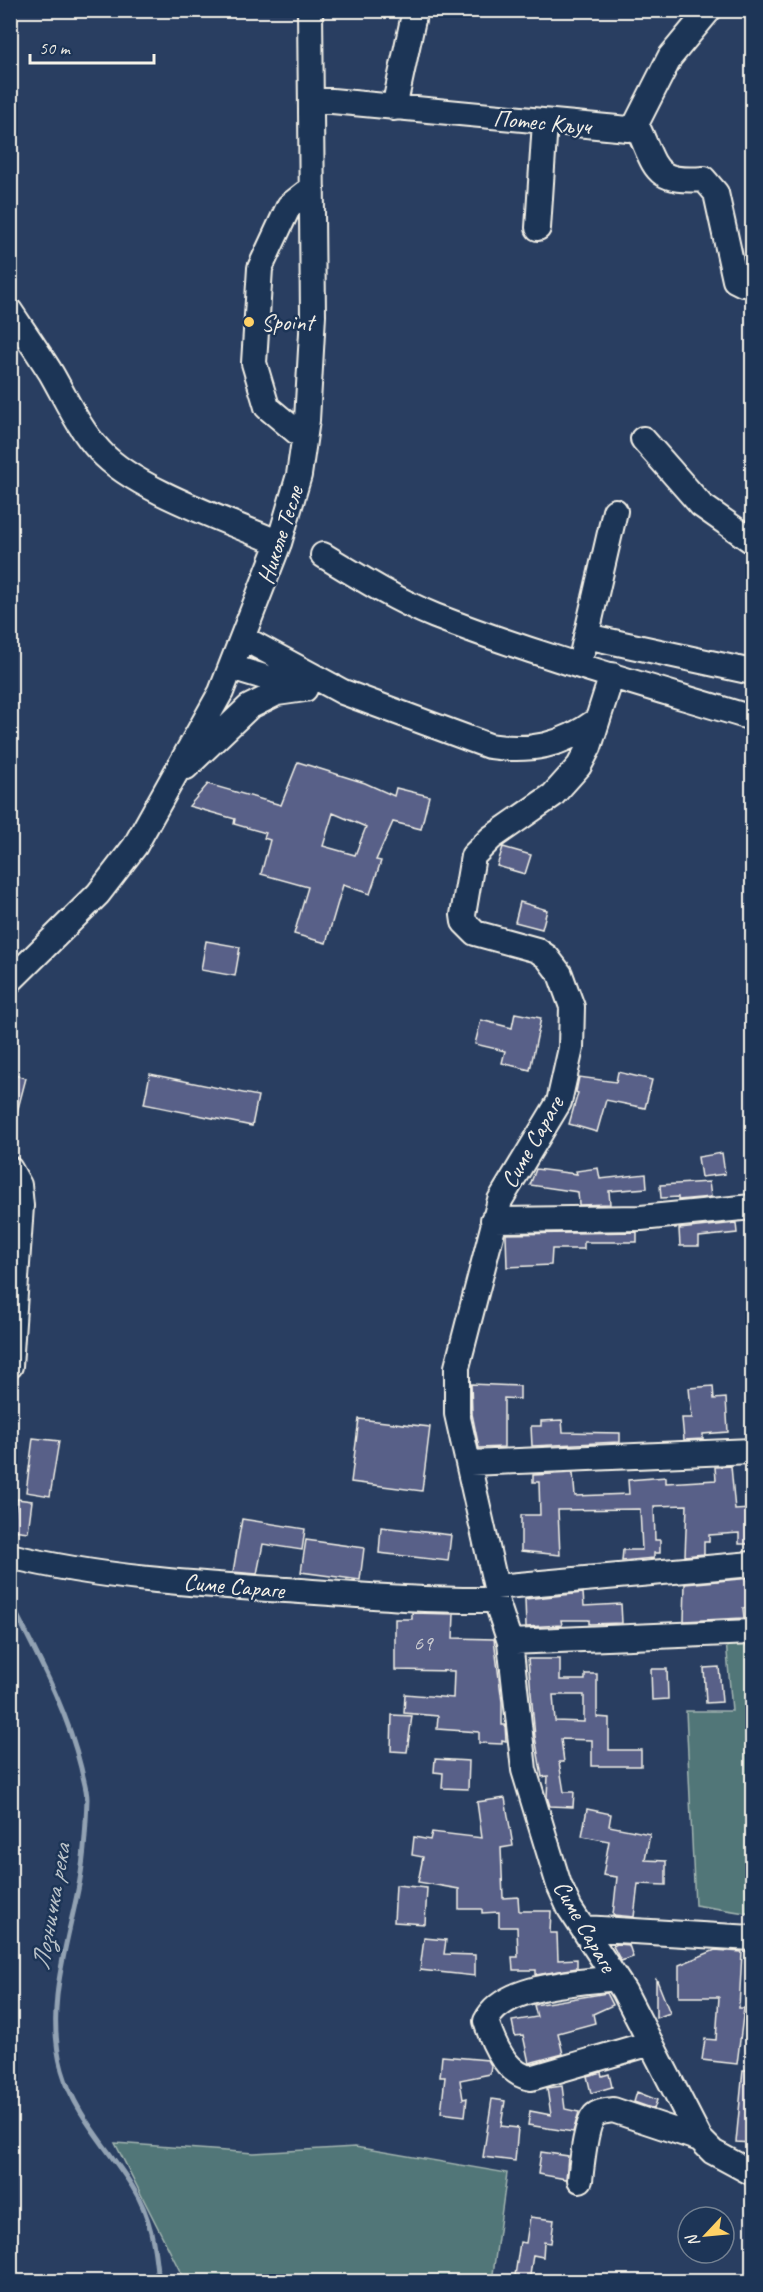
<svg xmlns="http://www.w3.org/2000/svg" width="763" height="2292" viewBox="0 0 763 2292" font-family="Caveat,sans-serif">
  <rect width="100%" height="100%" fill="#293e61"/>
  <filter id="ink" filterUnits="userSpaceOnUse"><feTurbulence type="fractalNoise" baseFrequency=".0167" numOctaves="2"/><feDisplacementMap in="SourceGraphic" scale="12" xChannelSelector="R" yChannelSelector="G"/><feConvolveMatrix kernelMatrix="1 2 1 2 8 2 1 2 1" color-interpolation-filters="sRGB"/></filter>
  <g filter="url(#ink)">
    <path fill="#517678" stroke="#a2b4b0" stroke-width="1.5" d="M 752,1626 L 752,1914 L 695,1905 L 686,1711 L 732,1711 L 725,1629 Z
      M 115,2143 L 254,2153 L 355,2147 L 507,2173 L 492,2281 L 185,2281 Z"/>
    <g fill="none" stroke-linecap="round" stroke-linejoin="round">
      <path stroke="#92a2b3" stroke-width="5" d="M 10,1601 C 37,1655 67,1709 81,1768 C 83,1778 87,1789 87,1799 C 86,1828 84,1862 78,1890 C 66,1949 45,2009 62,2070 C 74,2113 108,2148 132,2186 C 151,2216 155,2247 158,2282"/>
    </g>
    <path fill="#586188" stroke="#f4f1e8" stroke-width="1.5" fill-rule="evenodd" d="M 298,762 L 365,783 L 394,796 L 396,788 L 429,796 L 421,829 L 393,822 L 376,860 L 381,861 L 370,894 L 343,885 L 326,943 L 294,934 L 308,887 L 261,874 L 270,840 L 264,838 L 266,833 L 234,824 L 235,819 L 189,806 L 208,784 L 281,805 ZM 333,813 L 366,827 L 355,855 L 323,846 Z
      M 503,847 L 531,855 L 525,874 L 497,866 Z
      M 520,902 L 547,910 L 542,929 L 515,922 Z
      M 206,941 L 240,947 L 235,976 L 201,970 Z
      M 515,1013 L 541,1018 L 530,1070 L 502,1063 L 505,1051 L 475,1044 L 481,1020 L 512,1028 Z
      M 618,1072 L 652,1080 L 645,1108 L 606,1100 L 597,1132 L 569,1124 L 578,1093 L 576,1092 L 579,1077 L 616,1082 Z
      M 10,1074 L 26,1078 L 15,1120 L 10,1119 Z
      M 150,1074 L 258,1096 L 252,1126 L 144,1104 Z
      M 722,1153 L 725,1174 L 701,1177 L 698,1157 Z
      M 598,1168 L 600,1179 L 646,1174 L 647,1188 L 609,1191 L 610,1204 L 579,1205 L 578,1192 L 530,1185 L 536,1169 L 577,1174 L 576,1171 Z
      M 709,1182 L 711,1197 L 678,1200 L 678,1197 L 661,1198 L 660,1185 Z
      M 736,1223 L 737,1233 L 699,1237 L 699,1246 L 680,1246 L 679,1229 Z
      M 637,1232 L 637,1242 L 584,1242 L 584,1249 L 552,1249 L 551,1265 L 507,1267 L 506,1234 Z
      M 471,1384 L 520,1386 L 520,1399 L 504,1398 L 504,1447 L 479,1448 L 472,1414 Z
      M 713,1386 L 714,1399 L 726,1398 L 728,1432 L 703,1434 L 703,1439 L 684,1440 L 682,1418 L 692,1418 L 689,1388 Z
      M 359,1419 L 430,1427 L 422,1491 L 351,1482 Z
      M 562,1420 L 563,1432 L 620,1433 L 620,1442 L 532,1446 L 531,1426 L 541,1426 L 541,1421 Z
      M 33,1438 L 59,1441 L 50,1496 L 26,1492 Z
      M 731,1466 L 735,1510 L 750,1509 L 753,1544 L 739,1544 L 739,1533 L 709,1535 L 709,1542 L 704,1542 L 704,1554 L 685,1556 L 687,1505 L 654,1506 L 655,1540 L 660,1540 L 660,1553 L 654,1553 L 654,1558 L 622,1561 L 623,1550 L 642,1550 L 640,1509 L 558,1510 L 560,1555 L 521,1551 L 521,1515 L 540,1515 L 539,1482 L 533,1482 L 533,1475 L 573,1473 L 575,1496 L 629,1494 L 628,1480 L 666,1477 L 666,1483 L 716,1480 L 715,1467 Z
      M 17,1499 L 32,1501 L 28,1532 L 12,1530 Z
      M 242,1519 L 305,1529 L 302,1550 L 263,1544 L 257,1574 L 233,1572 Z
      M 381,1527 L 451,1535 L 448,1561 L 379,1553 Z
      M 306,1540 L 364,1548 L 360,1580 L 301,1572 Z
      M 751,1578 L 753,1607 L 743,1608 L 744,1618 L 684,1621 L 685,1584 Z
      M 583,1593 L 584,1606 L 621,1604 L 622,1623 L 589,1624 L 589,1620 L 561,1620 L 562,1625 L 526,1627 L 525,1599 Z
      M 412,1613 L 454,1614 L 453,1638 L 494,1639 L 502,1702 L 502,1725 L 505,1725 L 506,1741 L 502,1740 L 502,1744 L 479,1743 L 479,1732 L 437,1729 L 438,1716 L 404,1713 L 405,1694 L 453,1698 L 454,1671 L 395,1670 L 395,1619 L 412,1619 Z
      M 528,1659 L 560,1659 L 560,1680 L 585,1680 L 585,1674 L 597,1674 L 597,1717 L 609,1718 L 609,1750 L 641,1750 L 641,1766 L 592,1766 L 592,1740 L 561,1739 L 564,1762 L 559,1762 L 564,1792 L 574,1792 L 573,1807 L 550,1806 L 547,1797 L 548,1776 L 542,1777 L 535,1737 ZM 553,1695 L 584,1695 L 584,1722 L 555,1721 Z
      M 719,1667 L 722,1702 L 706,1703 L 704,1668 Z
      M 651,1669 L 667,1669 L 668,1699 L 652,1700 Z
      M 392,1715 L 412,1716 L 407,1752 L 391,1751 Z
      M 435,1759 L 469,1761 L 468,1789 L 442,1788 L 443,1773 L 434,1772 Z
      M 505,1798 L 513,1846 L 501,1848 L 503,1898 L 518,1897 L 519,1911 L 551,1911 L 550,1933 L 557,1933 L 558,1960 L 577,1959 L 577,1968 L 536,1975 L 536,1970 L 513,1970 L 512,1957 L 518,1957 L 517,1927 L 499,1927 L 499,1912 L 482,1913 L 482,1909 L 459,1909 L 459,1889 L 418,1882 L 423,1857 L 412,1855 L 414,1837 L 430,1840 L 432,1832 L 482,1838 L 477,1802 Z
      M 587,1809 L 611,1814 L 609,1826 L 650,1834 L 645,1860 L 666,1861 L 666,1885 L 638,1884 L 634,1917 L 613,1915 L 617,1877 L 603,1875 L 609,1841 L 582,1836 Z
      M 396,1885 L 427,1888 L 425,1924 L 394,1922 Z
      M 424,1938 L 446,1940 L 444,1954 L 475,1955 L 475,1976 L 420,1970 Z
      M 617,1944 L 629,1945 L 633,1957 L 621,1961 L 613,1946 Z
      M 715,1950 L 742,1952 L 739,2008 L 744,2008 L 737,2064 L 702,2060 L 705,2039 L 716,2040 L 719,1997 L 679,1997 L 679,1965 Z
      M 656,1978 L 670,2013 L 656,2018 Z
      M 607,1993 L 613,2005 L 593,2014 L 595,2023 L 558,2033 L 563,2054 L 529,2063 L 523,2035 L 515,2036 L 512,2021 L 537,2017 L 534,2005 Z
      M 442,2056 L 488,2060 L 491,2065 L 490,2074 L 460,2080 L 463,2099 L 467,2098 L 465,2116 L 441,2113 L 445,2077 L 440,2077 Z
      M 743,2070 L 753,2070 L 752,2143 L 736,2142 Z
      M 601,2072 L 602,2076 L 609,2074 L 612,2087 L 591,2093 L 587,2076 Z
      M 562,2086 L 565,2109 L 579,2112 L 573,2132 L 528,2125 L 530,2111 L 551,2115 L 547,2088 Z
      M 637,2092 L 657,2100 L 654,2109 L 634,2102 Z
      M 492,2099 L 505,2101 L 501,2126 L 518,2128 L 515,2161 L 483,2157 Z
      M 541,2152 L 568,2156 L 566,2179 L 538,2174 Z
      M 530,2217 L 554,2220 L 551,2243 L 544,2242 L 543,2257 L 533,2255 L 529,2282 L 514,2282 L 520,2242 L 526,2243 Z"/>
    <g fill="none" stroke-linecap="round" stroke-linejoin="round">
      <g stroke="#f4f1e8" stroke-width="28">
        <path id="minor" d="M 311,99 L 628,129 L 636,124 L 670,57 L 709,10
          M 394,108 L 415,10
          M 636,124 C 657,167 651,183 704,179 L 716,193 L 735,280 L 743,284 L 752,281
          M 538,228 L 545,122
          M 10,311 C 24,332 38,352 51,373 C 66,399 79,429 100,451 C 135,490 229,521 279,543
          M 304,438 L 267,407 L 254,363 L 260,268 L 289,206 L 312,188
          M 643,439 L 701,505 L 752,541
          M 323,555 C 359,577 396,600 435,616 C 538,656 647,686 752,718
          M 586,636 L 752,672
          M 243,638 L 343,692 L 489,746 C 530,752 562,746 596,721
          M 583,650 L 615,511
          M 231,667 L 297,687
          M 186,767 L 249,707 L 277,693 L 305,689
          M 10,981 L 98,894 L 135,846 L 221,692 L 279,543 L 299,475 L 307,420 L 313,315 L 310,10
          M 10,1169 L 19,1185 L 21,1206 L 10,1366
          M 493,1220 L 641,1218 L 752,1207
          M 470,1463 L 752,1451
          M 10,1556 C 100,1578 195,1584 286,1590 C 356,1595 426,1601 496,1600 L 510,1642 L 524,1770 L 559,1885 L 570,1909 L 624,1991 L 700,2139 L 713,2152 L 752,2173
          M 496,1587 L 752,1564
          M 496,1600 L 496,1587 L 457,1414 L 457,1367 L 500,1200 L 559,1102 L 571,1048 L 572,1007 L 560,974 L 547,957 L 537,950 L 475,933 L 464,922 L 463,915 L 473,856 L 491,838 L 553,795 L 579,766 L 589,747 L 612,675
          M 510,1642 L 752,1632
          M 583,1928 L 752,1938
          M 615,1978 C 578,1983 504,1984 486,2021 C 493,2043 506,2074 531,2078 L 651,2043
          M 580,2180 C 582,2165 585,2126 594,2116 C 599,2111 607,2111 613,2110 L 700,2139"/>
      </g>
      <use href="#minor" stroke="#1d3557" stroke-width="24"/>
    </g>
  </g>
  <circle fill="#ffd166" stroke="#1d3557" stroke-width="2" cx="249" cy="322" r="6"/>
  <g text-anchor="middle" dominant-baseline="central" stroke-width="5" stroke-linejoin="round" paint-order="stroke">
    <g font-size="21" fill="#cdcdd0">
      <text x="423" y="1643">69</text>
    </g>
    <g font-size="24" fill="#f4f1e8" stroke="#1d3557">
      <text transform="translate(542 122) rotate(5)">Потес Кључ</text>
      <text transform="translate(280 535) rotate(-72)">Николе Тесле</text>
      <text transform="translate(532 1142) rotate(-60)">Симе Сараге</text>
      <text transform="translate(234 1586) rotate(5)">Симе Сараге</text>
      <text transform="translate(585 1926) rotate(60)">Симе Сараге</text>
    </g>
    <g font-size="24" fill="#f4f1e8" stroke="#1d3557" text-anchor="start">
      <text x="261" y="322">Spoint</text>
    </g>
    <g font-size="26" font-style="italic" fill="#bbc3c9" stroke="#1d3557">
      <text transform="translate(51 1907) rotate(-80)">Лозничка река</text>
    </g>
  </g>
  <rect width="763" height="2292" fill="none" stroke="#1d3557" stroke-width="36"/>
  <rect x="18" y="18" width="727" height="2256" fill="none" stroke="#f4f1e8" stroke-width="2" filter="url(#ink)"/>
  <g transform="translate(706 2235) rotate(244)"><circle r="28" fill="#1d3557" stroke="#738091" stroke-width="1.5"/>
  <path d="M0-4.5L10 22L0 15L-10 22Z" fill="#ffd166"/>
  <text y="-9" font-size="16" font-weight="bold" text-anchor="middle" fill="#f4f1e8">N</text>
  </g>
  <path d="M30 54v9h124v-9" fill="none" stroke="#f4f1e8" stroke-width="3"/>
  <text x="39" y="54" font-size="18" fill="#f4f1e8" stroke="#1d3557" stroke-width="4.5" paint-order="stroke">50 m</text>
</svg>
